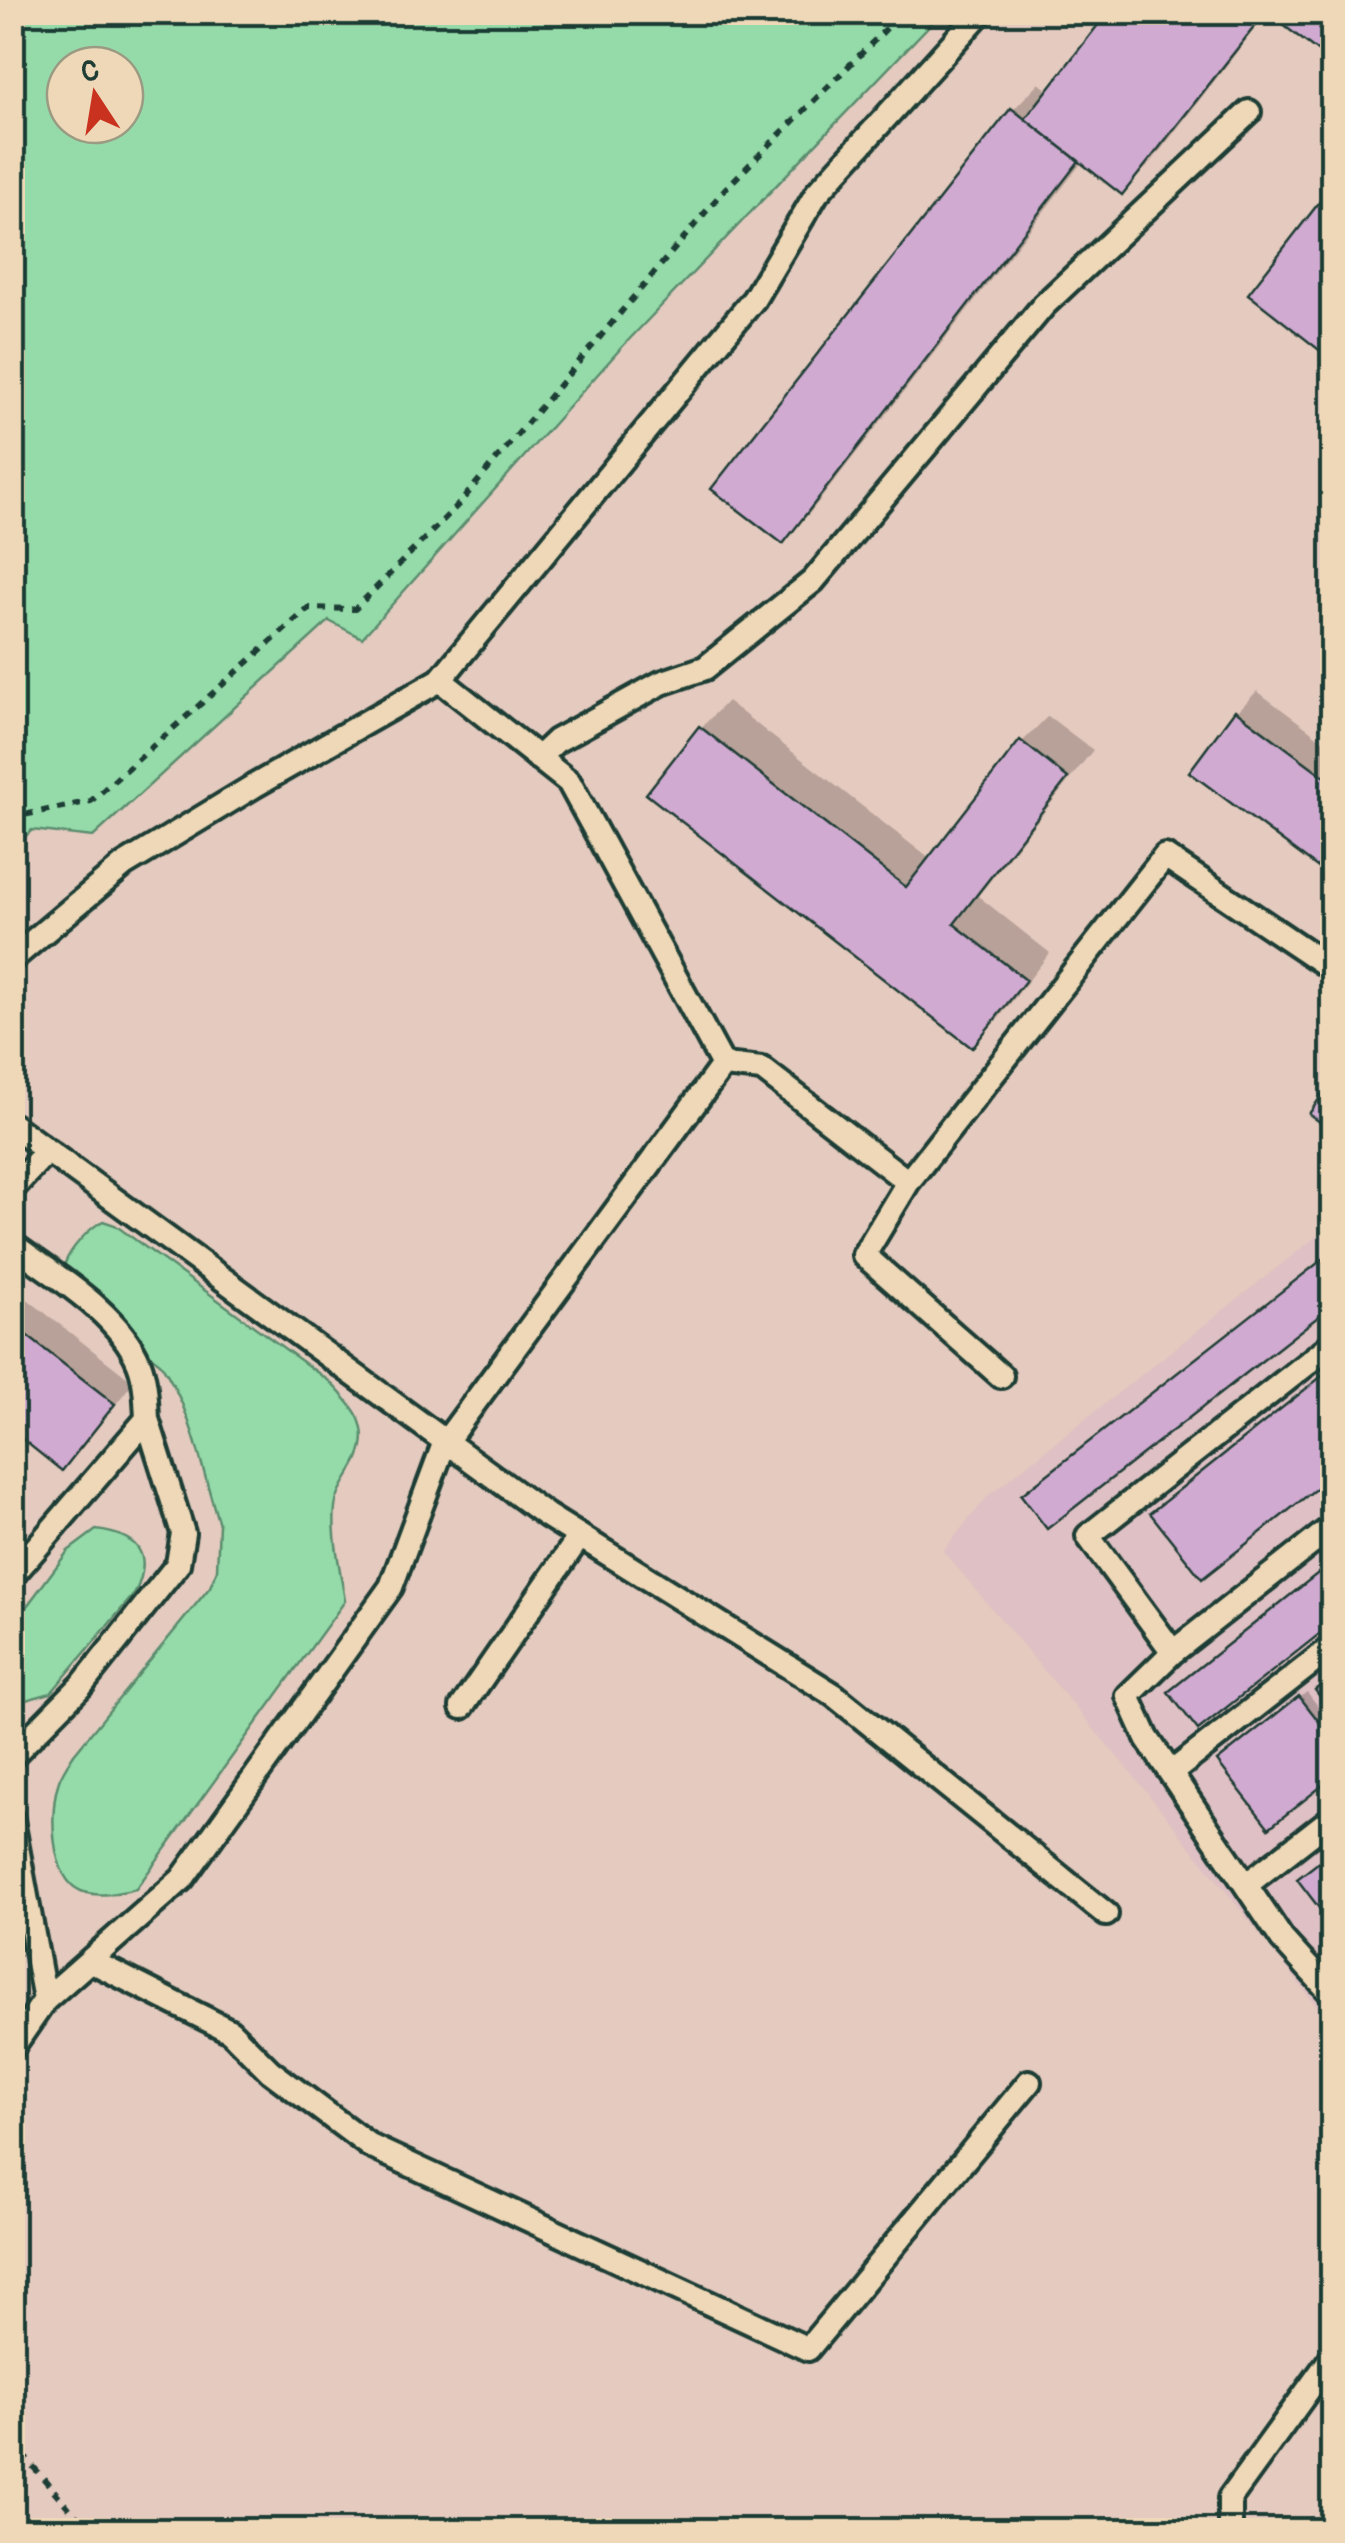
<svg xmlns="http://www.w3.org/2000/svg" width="1345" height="2543" viewBox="0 0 1345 2543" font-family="Pangolin,sans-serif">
  <rect width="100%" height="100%" fill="#e5cabf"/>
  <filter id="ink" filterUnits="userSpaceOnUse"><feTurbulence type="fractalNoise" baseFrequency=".01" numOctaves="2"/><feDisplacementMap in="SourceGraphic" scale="20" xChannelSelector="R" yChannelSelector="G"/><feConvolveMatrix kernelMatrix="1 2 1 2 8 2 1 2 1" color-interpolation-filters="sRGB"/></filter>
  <g filter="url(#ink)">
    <path fill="#dfc0c4" d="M 1332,1224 L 1332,2025 L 1142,1786 L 943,1551 L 988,1496 Z"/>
    <path fill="#95dba9" stroke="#5a8c6e" stroke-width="2.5" fill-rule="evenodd" d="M 13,12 L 941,12 L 941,13 L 622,347 L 362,638 L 329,621 L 93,837 L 32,830 L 13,848 ZM 65,65 L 125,65 L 125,125 L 65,125 Z
      M 103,1221 L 115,1225 L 329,1381 C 350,1403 372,1423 359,1456 C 354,1470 342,1483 337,1498 C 329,1524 341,1573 345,1601 L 136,1889 C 119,1893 98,1898 81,1891 C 50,1878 49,1809 59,1781 C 62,1772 69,1762 74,1754 L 210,1587 L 217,1570 L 219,1524 C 202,1472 192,1408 160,1363 L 71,1294 C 67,1285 61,1274 65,1263 C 71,1248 89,1228 103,1221 Z
      M 96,1530 C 137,1535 154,1553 135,1593 L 51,1693 L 26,1700 L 13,1696 L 13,1625 L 68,1551 Z"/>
    <path fill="#0003" d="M 1111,12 L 1268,12 L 1149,165 L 1122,191 L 1083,161 L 809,514 L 783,540 L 1013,110 L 1039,83 L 1049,91 Z
      M 1332,190 L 1332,357 L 1252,293 Z
      M 1257,691 L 1332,747 L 1332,875 L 1193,771 L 1237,712 Z
      M 727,701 L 930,859 L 1022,742 L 1048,716 L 1093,750 L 978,896 L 1050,953 L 999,1018 L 972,1045 L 701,728 Z
      M 12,1287 L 133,1382 L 83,1447 L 62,1467 L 12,1428 Z
      M 1332,1370 L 1332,1473 L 1202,1576 L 1159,1507 Z
      M 1307,1692 L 1332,1724 L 1332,1775 L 1270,1824 L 1226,1755 Z
      M 1332,1850 L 1332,1921 L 1300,1879 Z"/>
    <path fill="#d1aad1" stroke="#1f3d34" stroke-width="2.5" d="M 1108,12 L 1266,12 L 1122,195 L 1025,119 Z
      M 1266,12 L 1332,12 L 1332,62 Z
      M 1011,108 L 1079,161 L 783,544 L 711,489 Z
      M 1332,186 L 1332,360 L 1248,294 Z
      M 1235,710 L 1332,782 L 1332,878 L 1189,772 Z
      M 699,726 L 906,887 L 1020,740 L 1068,778 L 954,924 L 1026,980 L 972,1048 L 646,794 Z
      M 1332,1080 L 1332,1131 L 1309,1114 Z
      M 1332,1252 L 1332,1306 L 1047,1529 L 1021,1495 Z
      M 12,1324 L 115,1404 L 62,1471 L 12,1431 Z
      M 1332,1368 L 1332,1476 L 1202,1579 L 1150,1513 Z
      M 1332,1562 L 1332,1624 L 1198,1730 L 1168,1692 Z
      M 1332,1676 L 1332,1712 L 1315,1690 Z
      M 1299,1696 L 1332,1738 L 1332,1778 L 1269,1828 L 1217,1761 Z
      M 1332,1852 L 1332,1925 L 1297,1879 Z"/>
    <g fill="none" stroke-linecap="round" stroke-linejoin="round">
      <g stroke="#1f3d34" stroke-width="30">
        <path id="lane" d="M 440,680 L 754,299 L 817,193 L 981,12
          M 538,758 L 556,741 L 661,683 L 705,668 L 813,581 L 1044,305 L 1249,112
          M 12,959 L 124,865 L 254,786 L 440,680 L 569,782 L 723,1065 L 444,1444 L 391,1587 L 182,1879 L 45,2000 L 12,2048
          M 723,1065 L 762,1069 L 908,1182 L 864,1255 L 1001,1376
          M 12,1125 L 546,1515 L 834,1695 L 1106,1914
          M 908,1182 L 1165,856 L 1328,966 L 1332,961
          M 12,1189 L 47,1151
          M 12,1244 C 55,1276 118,1312 139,1363 C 146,1381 146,1400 147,1419 L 12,1576
          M 1332,1344 L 1088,1536 L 1173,1652 L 1332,1527
          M 1173,1652 L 1128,1696 L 1147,1738 L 1282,1939 L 1332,1994
          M 462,1707 L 580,1536
          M 12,1756 L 82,1685 L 178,1564 L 183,1533 L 147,1419
          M 1171,1773 L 1332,1647
          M 12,1820 L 45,2000
          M 1246,1885 L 1332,1818
          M 91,1961 L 230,2031 L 270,2071 L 370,2146 L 808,2349 L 1029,2082
          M 1230,2530 L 1230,2498 L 1332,2357"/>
      </g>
      <path stroke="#1f3d34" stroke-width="6" stroke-dasharray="8 8" stroke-linecap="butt" d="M 12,822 L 19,816 L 91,801 L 309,608 L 355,609 L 458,505 L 725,189 L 903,12
        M 12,2442 L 88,2530"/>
      <use href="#lane" stroke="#eed8b7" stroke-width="22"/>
    </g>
  </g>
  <rect width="1345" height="2543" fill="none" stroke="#eed8b7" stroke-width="50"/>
  <rect x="25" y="25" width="1295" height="2493" fill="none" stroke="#1f3d34" stroke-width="4" filter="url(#ink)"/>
  <g transform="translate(95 95) rotate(348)"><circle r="48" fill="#eed8b7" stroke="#9b9a83" stroke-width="2.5"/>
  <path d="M0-8L18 38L0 25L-18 38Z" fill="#c8321e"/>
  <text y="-15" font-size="28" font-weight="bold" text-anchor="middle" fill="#1f3d34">С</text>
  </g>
</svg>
